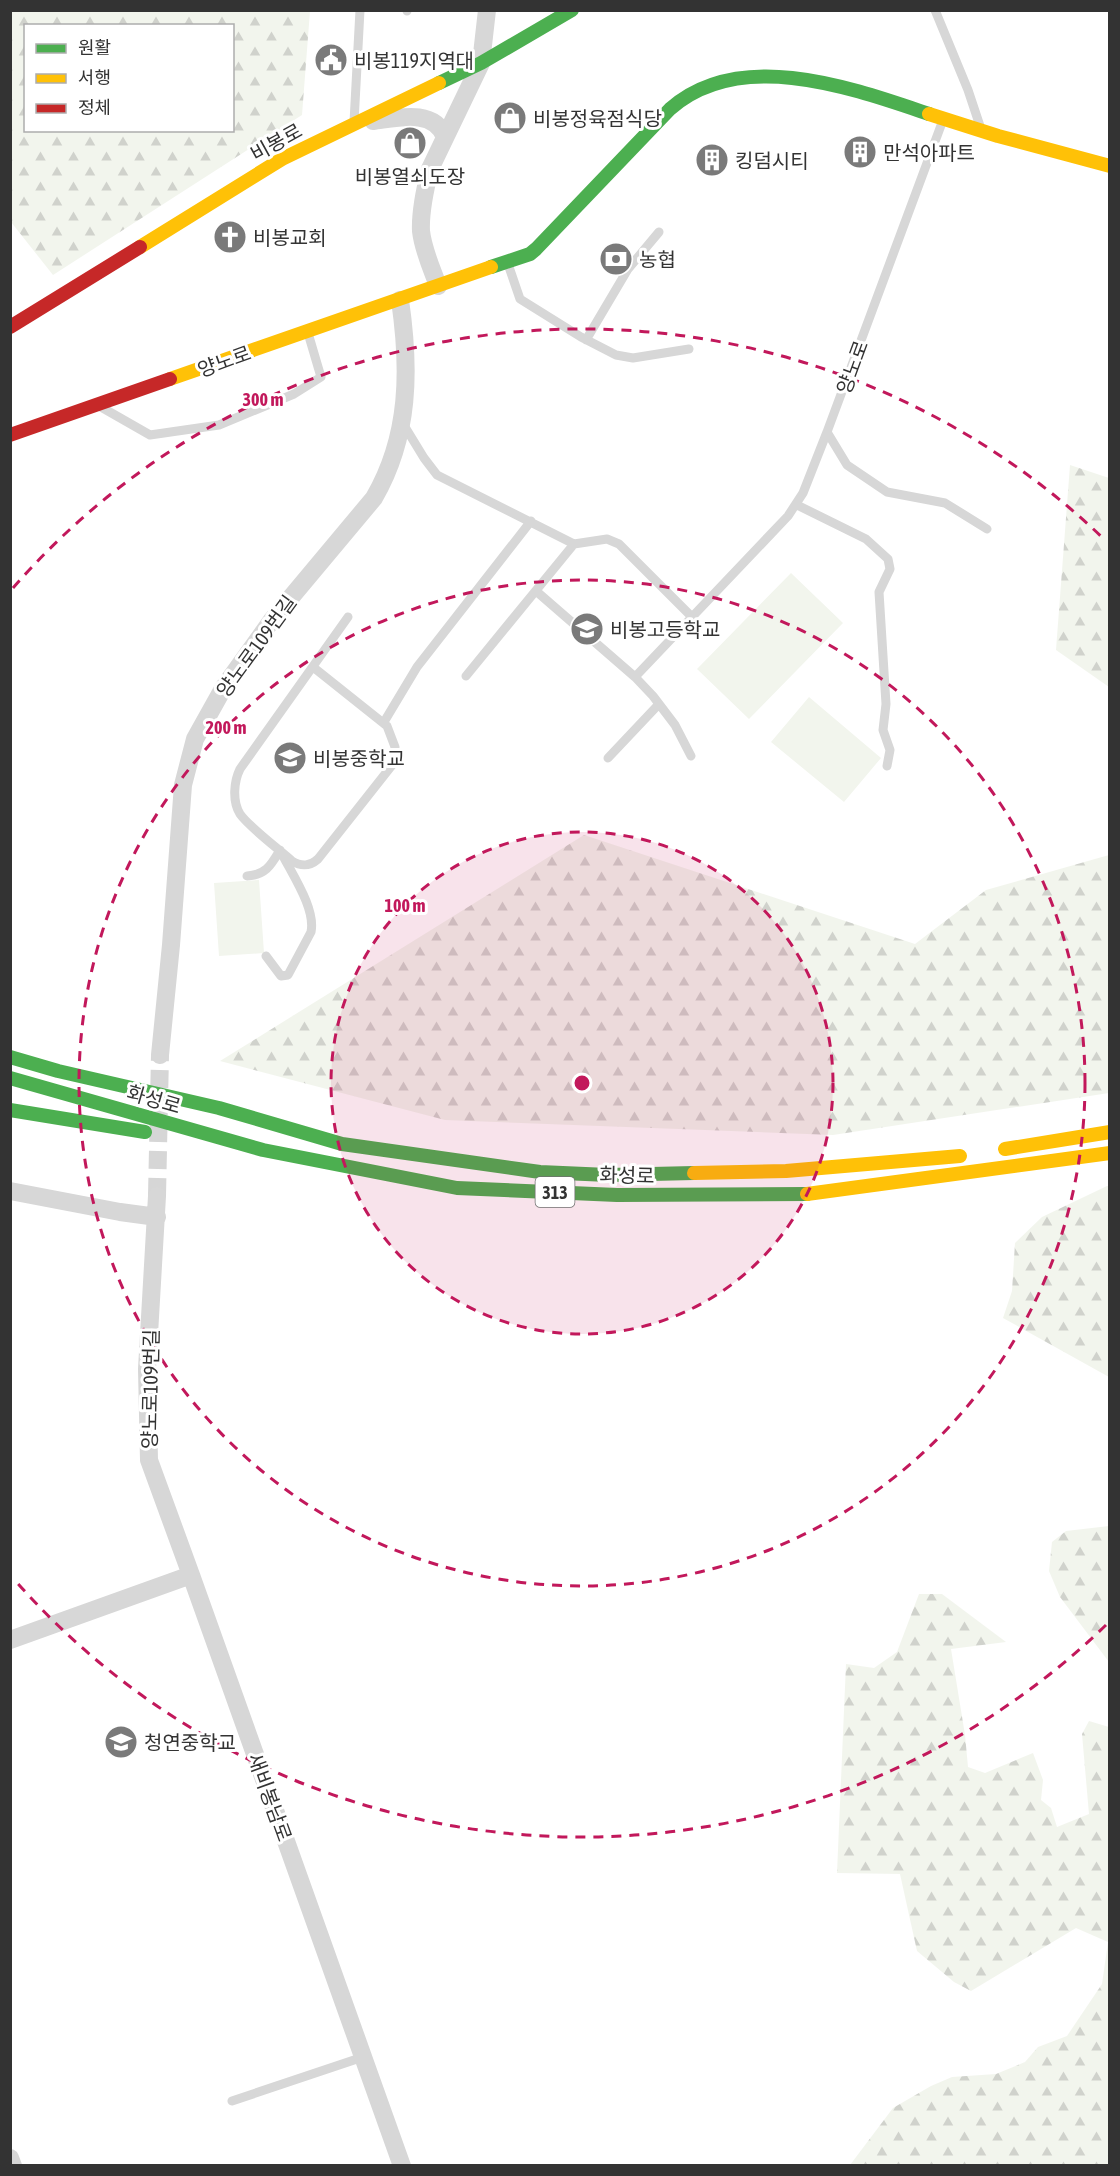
<svg xmlns="http://www.w3.org/2000/svg" width="1120" height="2176" viewBox="0 0 1120 2176" font-family="'Asap Condensed','Noto Sans KR',sans-serif">
  <defs>
    <pattern id="forest-firs" width="22" height="20" patternUnits="userSpaceOnUse" patternTransform="scale(1.5)"><rect width="22" height="20" fill="#f2f5ed"/><path d="M5 1l3.5 6h-7zM16 11l3.5 6h-7z" fill="#d0d2cc"/></pattern>
  </defs>
  <rect width="100%" height="100%" fill="#fff"/>
  <path fill="#f2f5ed" d="M 791,573 L 843,623 L 749,719 L 697,669 Z
    M 809,697 L 881,758 L 844,802 L 771,742 Z
    M 259,880 L 264,953 L 219,956 L 214,883 Z"/>
  <path fill="url(#forest-firs)" fill-rule="evenodd" d="M 11,10 L 310,11 L 302,115 L 53,275 L 11,222 ZM 26,26 L 232,26 L 232,130 L 26,130 Z
    M 1070,465 L 1109,478 L 1109,687 L 1056,650 Z
    M 584,835 L 915,944 L 986,890 L 1109,855 L 1109,1093 L 833,1135 L 445,1120 L 220,1061 Z
    M 1107,1186 L 1110,1186 L 1109,1377 L 1003,1318 L 1012,1291 L 1015,1243 L 1042,1217 Z
    M 1109,1526 L 1110,1526 L 1109,1662 L 1060,1597 L 1049,1571 L 1052,1542 L 1066,1531 Z
    M 919,1594 L 942,1594 L 1006,1642 L 951,1649 L 965,1735 L 968,1767 L 985,1773 L 1033,1753 L 1043,1780 L 1041,1800 L 1051,1808 L 1057,1827 L 1089,1814 L 1082,1734 L 1089,1721 L 1109,1727 L 1109,2165 L 850,2165 L 893,2108 L 931,2086 L 952,2077 L 996,2074 L 1025,2062 L 1038,2047 L 1067,2036 L 1102,1984 L 1108,1942 L 1076,1928 L 971,1991 L 954,1982 L 917,1951 L 900,1874 L 837,1873 L 846,1664 L 874,1668 L 897,1652 Z"/>
  <g fill="none" stroke-linecap="round" stroke-linejoin="round">
    <path stroke="#d6d6d6" stroke-width="18" stroke-dasharray="18 9" stroke-linecap="butt" d="M 157,1196 L 160,1055"/>
    <path stroke="#d7d7d7" stroke-width="9" d="M 935,10 L 968,90 L 980,126
      M 407,11 L 407,10
      M 943,120 L 827,432 L 847,465 L 887,492 L 945,503 L 987,529
      M 354,122 L 360,10
      M 508,264 L 520,299 L 581,337 L 616,355 L 633,358 L 689,349
      M 586,340 L 628,269 L 659,232
      M 101,407 L 150,435 L 219,425 L 294,394 L 321,377 L 308,333
      M 402,422 L 424,458 L 437,475 L 574,544 L 607,539 L 619,544 L 692,617
      M 797,505 L 866,539 L 888,559 L 890,569 L 879,592 L 886,704 L 883,730 L 890,750 L 887,766
      M 536,591 L 635,677 L 653,696 L 675,725 L 691,756
      M 313,667 L 387,726 L 395,747 L 393,764 L 318,859 C 310,866 302,867 292,861 C 280,850 249,827 240,814 C 232,801 234,781 240,769 L 348,617
      M 466,676 L 574,544
      M 635,677 L 788,516 L 803,493 L 827,432
      M 384,722 L 417,667 L 531,521
      M 608,758 L 659,704
      M 247,876 C 266,875 271,865 280,850 C 291,873 316,908 311,932 L 288,975 L 281,976 L 266,956
      M 232,2101 L 363,2057"/>
    <path stroke="#d7d7d7" stroke-width="18" d="M 373,121 C 397,118 434,108 445,137
      M 438,286 C 432,269 423,250 421,231 C 420,211 425,189 430,169 L 481,63 L 487,10
      M 160,1055 L 171,945 L 183,785 L 195,739 L 224,687 L 272,620 L 374,498 C 410,436 410,369 400,300
      M 10,1191 L 120,1212 L 157,1217
      M 157,1196 L 147,1369 L 149,1460 L 191,1575
      M 10,1640 L 191,1575 L 402,2166
      M 10,2158 L 13,2166"/>
    <path stroke="#4caf50" stroke-width="14" d="M 439,83 L 481,63 L 572,10
      M 491,267 L 530,254 L 536,249 L 670,109 C 740,47 852,88 929,114
      M 10,1057 L 58,1071 L 219,1108 L 342,1144 L 540,1172 L 608,1175 L 694,1173
      M 10,1078 L 263,1150 L 457,1188 L 617,1195 L 807,1194
      M 10,1110 L 145,1132"/>
    <path stroke="#ffc107" stroke-width="14" d="M 929,114 L 998,136 L 1110,166
      M 140,247 L 282,159 L 439,83
      M 170,379 L 491,267
      M 1005,1149 L 1110,1132
      M 694,1173 L 786,1171 L 960,1156
      M 807,1194 L 1110,1153"/>
    <path stroke="#c62828" stroke-width="14" d="M 10,327 L 140,247
      M 10,435 L 170,379"/>
  </g>
  <circle cx="582" cy="1083" r="251" fill="#c2185b" fill-opacity=".12"/>
  <g fill="none" stroke="#c2185b" stroke-width="3" stroke-dasharray="10 8">
    <circle cx="582" cy="1083" r="251"/>
    <circle cx="582" cy="1083" r="503"/>
    <path d="M1106 1625A754 754 0 0 1 13 1578M13 588A754 754 0 0 1 1106 541"/>
  </g>
  <defs>
    <g id="civic-disc" transform="scale(1.725)"><circle r="9.5" fill="#7a7a7a" stroke="#fff"/><path d="M-.6-6.5H3V-4.5H.6V-3L4-1V1h2V6H-6V1h2V-1L-.6-3ZM-1.2 2.5V6h2.4V2.5Z" fill="#fff"/></g>
    <g id="shop-disc" transform="scale(1.725)"><circle r="9.5" fill="#7a7a7a" stroke="#fff"/><path d="M-5-2.5h2.3a2.7 3.5 0 0 1 5.4 0H5L5.5 6h-11ZM-1.5-2.5h3a1.5 2.3 0 0 0-3 0Z" fill="#fff"/></g>
    <g id="building-disc" transform="scale(1.725)"><circle r="9.5" fill="#7a7a7a" stroke="#fff"/><path d="M-4-6H4V6H1V3H-1V6H-4ZM-2.5-4.3h1.7v1.8h-1.7ZM.8-4.3h1.7v1.8H.8ZM-2.5-1h1.7V.8h-1.7ZM.8-1h1.7V.8H.8Z" fill="#fff"/></g>
    <g id="church-disc" transform="scale(1.725)"><circle r="9.5" fill="#7a7a7a" stroke="#fff"/><path d="M-1.2-6h2.4v3.5h3.3v2.4h-3.3V6h-2.4V-.1h-3.3v-2.4h3.3Z" fill="#fff"/></g>
    <g id="bank-disc" transform="scale(1.725)"><circle r="9.5" fill="#7a7a7a" stroke="#fff"/><path d="M-6-4H6V4H-6ZM0-2.3a2.3 2.3 0 1 0 0 4.6a2.3 2.3 0 1 0 0-4.6Z" fill="#fff"/></g>
    <g id="school-disc" transform="scale(1.725)"><circle r="9.5" fill="#7a7a7a" stroke="#fff"/><path d="M0-5L7-2L0 1L-7-2ZM-4 1L0 2.5L4 1V4Q0 6-4 4Z" fill="#fff"/></g>
  </defs>
  <g fill-rule="evenodd">
    <use href="#civic-disc" x="331" y="60"/>
    <use href="#shop-disc" x="510" y="118"/>
    <use href="#shop-disc" x="410" y="143"/>
    <use href="#building-disc" x="860" y="152"/>
    <use href="#building-disc" x="712" y="160"/>
    <use href="#church-disc" x="230" y="237"/>
    <use href="#bank-disc" x="616" y="259"/>
    <use href="#school-disc" x="587" y="629"/>
    <use href="#school-disc" x="290" y="758"/>
    <use href="#school-disc" x="121" y="1742"/>
  </g>
  <g text-anchor="middle" dominant-baseline="central" stroke-width="6" stroke-linejoin="round" paint-order="stroke">
    <rect fill="#fff" stroke="#707070" stroke-width="1.5" x="535.5" y="1177" width="39" height="30" rx="4.5"/>
    <g font-size="18" font-weight="bold" fill="#333">
      <text x="555" y="1192">313</text>
    </g>
    <g font-size="20" fill="#333" stroke="#fff" text-anchor="start">
      <text x="354" y="60">비봉119지역대</text>
      <text x="533" y="118">비봉정육점식당</text>
      <text x="883" y="152">만석아파트</text>
      <text x="735" y="160">킹덤시티</text>
      <text x="410" y="176" text-anchor="middle">비봉열쇠도장</text>
      <text x="253" y="237">비봉교회</text>
      <text x="639" y="259">농협</text>
      <text x="610" y="629">비봉고등학교</text>
      <text x="313" y="758">비봉중학교</text>
      <text x="144" y="1742">청연중학교</text>
    </g>
    <g font-size="20" fill="#333" stroke="#fff">
      <text transform="translate(276 142) rotate(-29)">비봉로</text>
      <text transform="translate(224 361) rotate(-20)">양노로</text>
      <text transform="translate(852 367) rotate(-70)">양노로</text>
      <text transform="translate(256 646) rotate(-54)">양노로109번길</text>
      <text transform="translate(154 1099) rotate(16)">화성로</text>
      <text transform="translate(627 1175) rotate(1)">화성로</text>
      <text transform="translate(150 1389) rotate(-89)">양노로109번길</text>
      <text transform="translate(270 1797) rotate(70)">새비봉남로</text>
    </g>
  </g>
  <circle cx="582" cy="1083" r="9" fill="#c2185b" stroke="#fff" stroke-width="3"/>
  <g font-size="18" text-anchor="middle" font-weight="bold" fill="#c2185b" stroke="#fff" stroke-width="6" stroke-linejoin="round" paint-order="stroke">
    <text x="263" y="406">300 m</text>
    <text x="226" y="734">200 m</text>
    <text x="405" y="912">100 m</text>
  </g>
  <rect width="1120" height="2176" fill="none" stroke="#333333" stroke-width="24"/>
  <rect x="24" y="24" width="210" height="108" fill="#ffffff" stroke="#adadad" stroke-width="1.5"/>
  <rect x="36" y="44" width="30" height="9" fill="#4caf50" stroke="#adadad" stroke-width="1.5"/>
  <text x="78" y="54" font-size="18" fill="#333333">원활</text>
  <rect x="36" y="74" width="30" height="9" fill="#ffc107" stroke="#adadad" stroke-width="1.5"/>
  <text x="78" y="84" font-size="18" fill="#333333">서행</text>
  <rect x="36" y="104" width="30" height="9" fill="#c62828" stroke="#adadad" stroke-width="1.5"/>
  <text x="78" y="114" font-size="18" fill="#333333">정체</text>
</svg>
